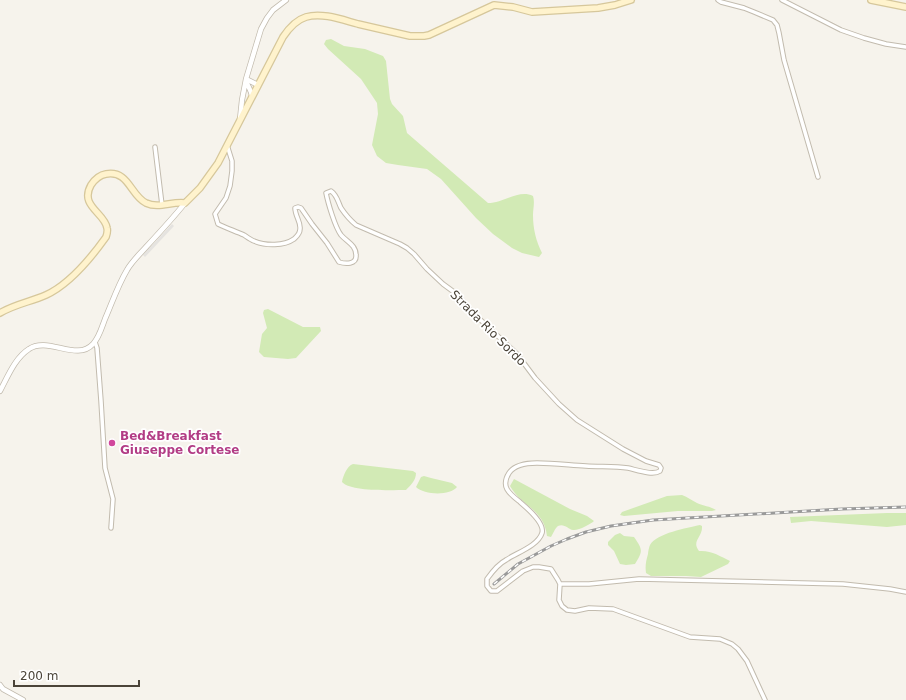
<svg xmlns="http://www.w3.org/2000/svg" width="906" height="700" viewBox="0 0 906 700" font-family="'DejaVu Sans',sans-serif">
  <rect width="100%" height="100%" fill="#f6f3ec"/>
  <path fill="#d2eab5" d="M 331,39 L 344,46 L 365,49 L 383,56 L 386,61 L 390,99 L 392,104 L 403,116 L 407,133 L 488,203 C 503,203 519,189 533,196 C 535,202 533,209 533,215 C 533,229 536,241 542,253 L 539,257 L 522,253 L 512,248 L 493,234 L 476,218 L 441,179 L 427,169 L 398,165 L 386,163 L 377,156 L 372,145 L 378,114 L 377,103 L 361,79 L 328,49 L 324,44 L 326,40 Z
    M 268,309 L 303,327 L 320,327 L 321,331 L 296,358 L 288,359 L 264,357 L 259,352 L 262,334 L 267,328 L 263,313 L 264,310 Z
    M 353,464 L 413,471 L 416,473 C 416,480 411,485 406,490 C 392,490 351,492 342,482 C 343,476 347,466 353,464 Z
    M 424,476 L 431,478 L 452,483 L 457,487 C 450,496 424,495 416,487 L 421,477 Z
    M 514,479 L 570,509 L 587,516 L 594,521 C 591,524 578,531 573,530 C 568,529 564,523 558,526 C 555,528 553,534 551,537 L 547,536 C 544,509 521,506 510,486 Z
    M 682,495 C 688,497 691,500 697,503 C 703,506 710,506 716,510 L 712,511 L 678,511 L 624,516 L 620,515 L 622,512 L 667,496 Z
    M 887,513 L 906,513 L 906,525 L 887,527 L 811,521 L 791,523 L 790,517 Z
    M 700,525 L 702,526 C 703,537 691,541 699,551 C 711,550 720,556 730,561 L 728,564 L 701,577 L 686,576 L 651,576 L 646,573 C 645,566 646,561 648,554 C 648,552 649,547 650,545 C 657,533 687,528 700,525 Z
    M 620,533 L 624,536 L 634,537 C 643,550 643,551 635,564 L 626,565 L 620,564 L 614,551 L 608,545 L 608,542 L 615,535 Z"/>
  <path fill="#e5e3e0" d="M 172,224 L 174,226 L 145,257 L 143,255 Z"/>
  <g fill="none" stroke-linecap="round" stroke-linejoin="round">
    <g stroke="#c2bbae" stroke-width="5.5">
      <path id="minor" d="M 718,0 L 721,2 L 744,8 L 754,12 L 773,20 L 777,25 L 779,33 L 784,60 L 818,177
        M 782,0 L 841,30 L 864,38 L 886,44 L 906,47
        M 227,145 L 232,161 L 232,171 L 230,186 L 226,198 L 215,214 L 218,224 C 226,228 235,231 244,235 C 247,237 251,240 254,241 C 266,246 284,246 294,239 C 297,236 300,234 300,229 C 301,222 295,216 295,208 L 298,207 L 301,208 L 312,224 L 327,243 L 339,262 C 345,264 357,265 356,255 C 356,245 347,242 341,235 C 335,227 328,203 326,193 L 331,191 C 337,195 338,202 341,208 C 345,214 350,220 356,225 L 400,244 L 407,248 L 414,254 L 427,269 L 443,284 L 458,295 L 471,311 L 517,354 L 535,378 L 559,404 L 577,420 L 623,449 L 646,461 L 659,465 L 661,468 L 660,471 C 653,476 637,470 628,468 C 614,466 599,467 586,466 C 569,465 553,463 537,463 C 528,463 515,464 509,473 C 500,487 510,494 520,502 C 527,508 545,523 542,533 C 538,546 516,553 506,560 C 498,564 492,572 487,579 L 487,586 L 491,591 L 497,591 L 523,571 L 533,567 L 539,567 L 551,569 L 558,580 L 560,584
        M 155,147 L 162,205
        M 95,342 L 97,348 L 101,401 L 105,468 L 113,499 L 111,528
        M 560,584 L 589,584 L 639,579 L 843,584 L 890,589 L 906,592
        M 560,584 L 559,600 L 562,606 L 567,610 L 575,611 L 589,608 L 613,609 L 690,637 L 720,639 L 732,644 L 738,649 L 747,661 L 765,700"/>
    </g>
    <g stroke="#c2bbae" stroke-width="6">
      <path id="tertiary" d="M 246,79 L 258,85
        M 246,80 C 247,86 251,89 252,96
        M 240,119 L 242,100 L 246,79 L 261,29 L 267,18 L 273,10 L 286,0
        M 0,391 C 8,376 15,358 29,349 C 48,336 77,362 93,344 C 99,338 102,327 105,319 C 112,303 118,285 127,270 C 132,261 140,254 147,246 C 160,232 173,218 185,203
        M 0,685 L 3,689 L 23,700"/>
    </g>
    <g stroke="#d6c79b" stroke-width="8">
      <path id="secondary" d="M 871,0 L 906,7
        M 0,313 C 15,304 30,302 46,295 C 70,284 91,258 106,237 C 107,234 108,231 107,228 C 105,213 79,206 91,185 C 95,179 100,175 106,174 C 129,170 130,195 146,203 C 159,209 172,201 185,203 L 200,188 L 218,163 L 283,37 C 289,28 296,20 306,17 C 322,12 343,20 358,24 C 376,28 393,32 410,36 L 424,36 L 429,35 L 494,5 L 513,7 L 532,12 L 598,8 L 615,5 L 631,0"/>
    </g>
    <use href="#minor" stroke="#fff" stroke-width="3.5"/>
    <use href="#tertiary" stroke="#fff" stroke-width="4.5"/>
    <use href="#secondary" stroke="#fff3cd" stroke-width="5.5"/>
    <g stroke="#9a9a9a" stroke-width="3">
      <path id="rail" d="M 494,584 L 518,564 L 551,546 L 567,539 L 586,532 L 611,526 L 653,520 L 842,509 L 906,507"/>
    </g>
    <use href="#rail" stroke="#fff" stroke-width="1.5" stroke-dasharray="4.5" stroke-linecap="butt"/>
  </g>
  <circle fill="#d1479c" stroke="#fff" stroke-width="1.5" cx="112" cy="443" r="4"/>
  <g text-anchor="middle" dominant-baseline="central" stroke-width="3.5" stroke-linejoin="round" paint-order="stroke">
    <g font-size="12" fill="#4b4439" stroke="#fff">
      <text transform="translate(488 328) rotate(45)">Strada Rio Sordo</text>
    </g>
    <g font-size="12" font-weight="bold" fill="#b23c85" stroke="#fff" text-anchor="start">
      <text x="120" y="436">Bed&amp;Breakfast<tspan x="120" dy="14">Giuseppe Cortese</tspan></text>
    </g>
  </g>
  <path d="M14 680v6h125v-6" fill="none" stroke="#4b4439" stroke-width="2"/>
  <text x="20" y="680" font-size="12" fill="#4b4439" stroke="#ffffff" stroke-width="3" paint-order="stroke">200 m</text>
</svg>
